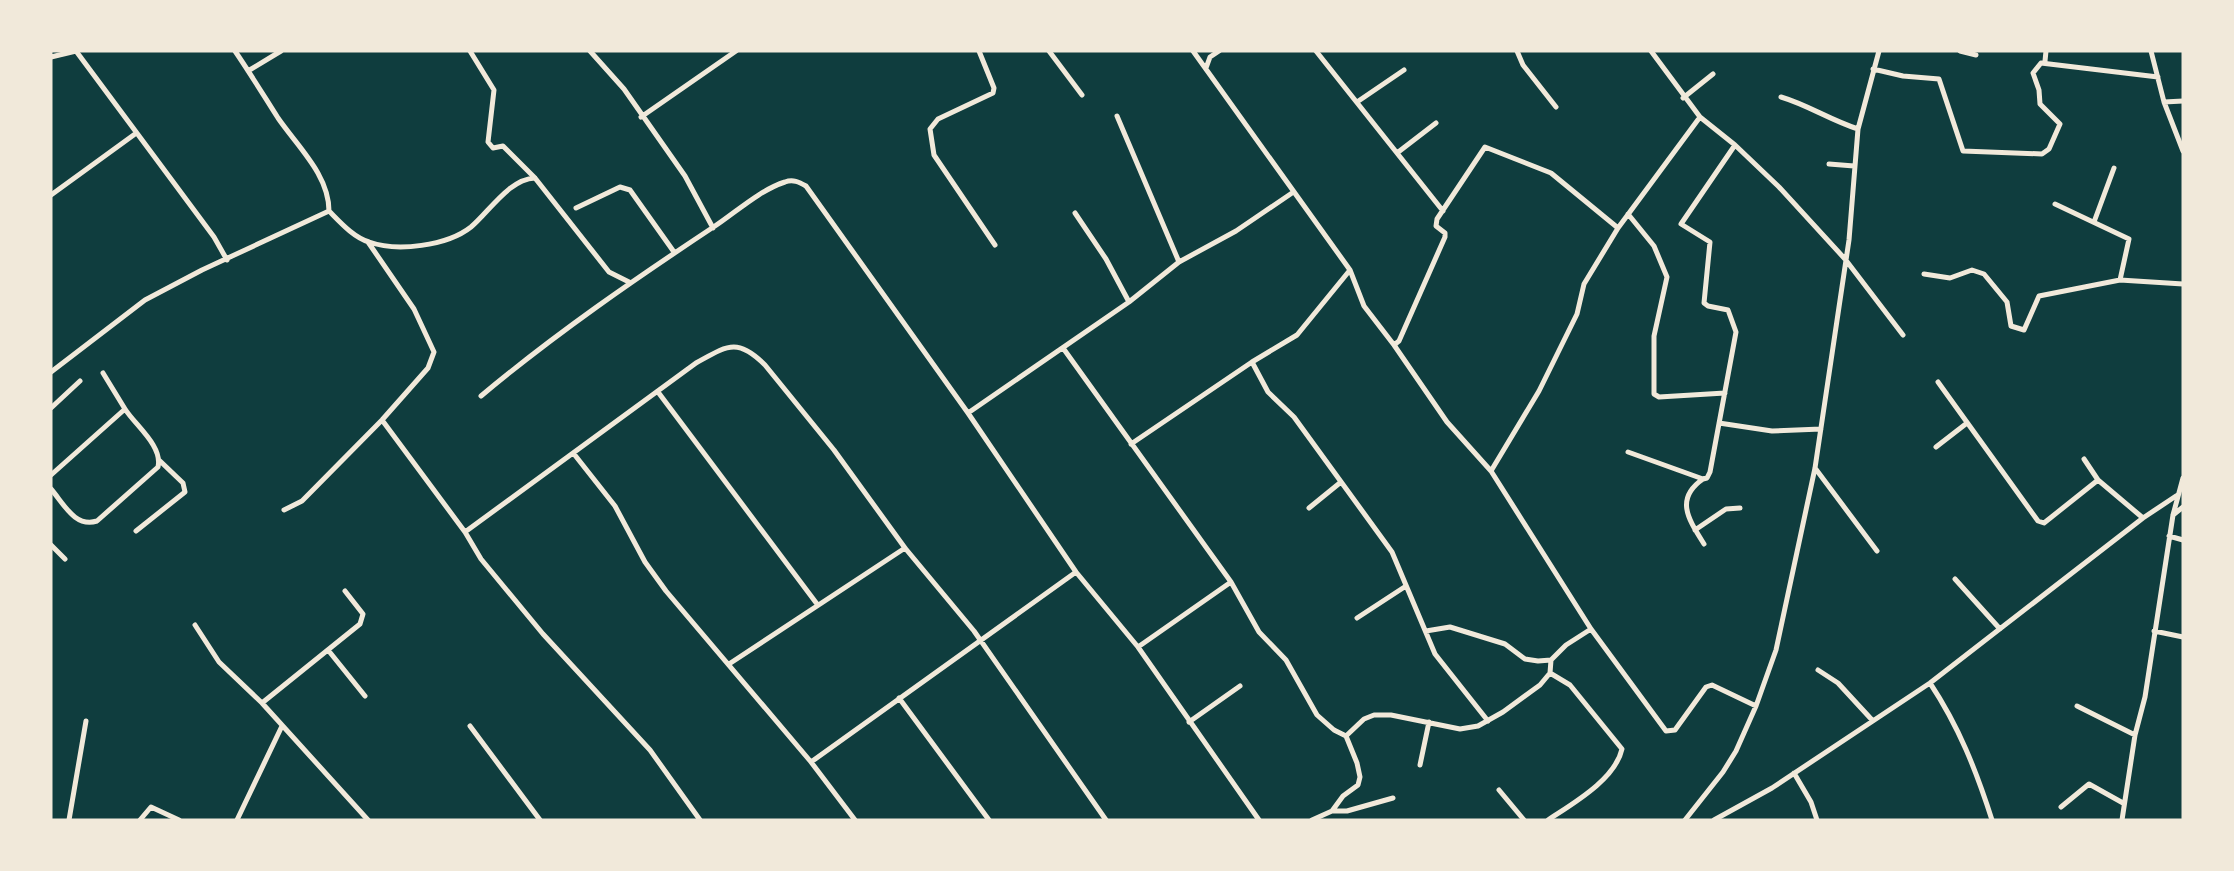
<svg xmlns="http://www.w3.org/2000/svg" width="2234" height="871" viewBox="0 0 2234 871" font-family="'Zilla Slab',serif">
  <rect width="100%" height="100%" fill="#0f3d3e"/>
  <g fill="none" stroke-linecap="round" stroke-linejoin="round">
    <path stroke="#f1e9da" stroke-width="5" d="M 76,51 L 214,237 L 227,260
      M 235,51 C 250,73 264,96 278,118 C 298,147 329,175 329,211 C 340,222 353,237 369,242 C 397,252 447,246 471,227 C 489,212 509,179 535,178
      M 470,51 L 494,90 L 488,142 L 493,148 L 503,146 L 535,178 L 609,272 L 631,283
      M 590,51 L 624,89 L 685,176 L 713,228
      M 979,51 L 994,88 L 993,93 L 938,119 L 930,129 L 934,155 L 995,245
      M 1049,51 L 1082,95
      M 1193,51 L 1350,270 L 1364,306 L 1394,345 L 1399,341 L 1445,237 L 1445,233 L 1436,226 L 1437,219 L 1485,147 L 1551,173 L 1618,228
      M 1316,51 L 1443,211
      M 1517,51 L 1523,65 L 1556,107
      M 1651,51 L 1700,117 L 1735,145 L 1779,187 L 1845,259 L 1903,335
      M 1960,51 L 1976,55
      M 2151,51 L 2164,102 L 2183,151
      M 51,57 L 76,51
      M 2045,61 L 2046,51
      M 1206,68 L 1210,57 L 1219,51
      M 1873,69 L 1903,76 L 1939,79 L 1963,151 L 2042,154 L 2049,149 L 2060,124 L 2040,104 L 2039,90 L 2033,73 L 2041,63 L 2158,77
      M 248,71 L 281,51
      M 1781,97 C 1808,105 1830,120 1858,129
      M 1683,98 L 1713,74
      M 1357,102 L 1404,70
      M 2164,102 L 2183,101
      M 1117,116 L 1179,262
      M 641,117 L 736,51
      M 1397,153 L 1436,123
      M 1829,164 L 1854,166
      M 51,195 L 135,134
      M 2055,204 L 2129,239 L 2120,280
      M 576,208 L 620,187 L 630,190 L 674,252
      M 1075,213 L 1106,259 L 1129,302
      M 1628,214 L 1654,246 L 1667,277 L 1654,336 L 1654,394 L 1659,397 L 1725,393
      M 2094,222 L 2114,168
      M 1350,270 L 1297,335 L 1252,362 L 1268,392 L 1294,417 L 1392,552 L 1435,654 L 1488,721
      M 1924,274 L 1950,278 L 1972,270 L 1984,274 L 2007,302 L 2011,326 L 2024,330 L 2039,296 L 2120,280 L 2183,284
      M 1394,345 L 1447,422 L 1491,471 L 1591,629 L 1666,731 L 1675,730 L 1706,687 L 1712,685 L 1756,706
      M 1063,348 L 1231,582 L 1259,632 L 1286,660 L 1317,715 L 1334,730 L 1346,736 L 1357,763 L 1360,777 L 1358,785 L 1343,796 L 1332,811 L 1312,820
      M 51,372 L 145,300 L 202,270 L 329,211
      M 103,373 L 125,409
      M 1938,382 L 2038,521 L 2044,523 L 2098,480
      M 658,392 L 817,604
      M 481,396 C 555,334 635,279 715,226 C 736,212 760,190 785,182 C 793,179 799,182 806,186 L 968,413 L 1076,572 L 1138,647 L 1259,820
      M 51,408 L 80,381
      M 968,413 L 1129,302 L 1179,262 L 1236,231 L 1292,193
      M 382,420 L 465,532
      M 1719,423 L 1772,431 L 1821,429
      M 1131,444 L 1252,362
      M 1936,447 L 1967,423
      M 1628,452 L 1703,479 L 1707,478 L 1710,472 L 1736,332 L 1728,310 L 1708,306 L 1704,303 L 1710,242 L 1681,224 L 1735,145
      M 574,454 L 615,506 L 645,562 L 666,591 L 811,762 L 855,820
      M 2084,459 L 2098,480 L 2143,518
      M 1815,468 L 1877,551
      M 1491,471 L 1539,391 L 1577,314 L 1584,284 L 1618,228 L 1700,117
      M 51,475 L 125,409 C 135,425 163,446 158,467 L 97,521 C 75,528 64,504 51,489
      M 1703,479 C 1674,499 1689,520 1704,544
      M 1309,508 L 1341,482
      M 284,510 L 302,501 L 382,420 L 428,368 L 434,352 L 414,309 L 368,242
      M 2173,515 L 2183,507
      M 1695,530 L 1726,509 L 1740,508
      M 136,531 L 185,492 L 183,483 L 160,461
      M 2169,536 L 2183,540
      M 51,545 L 65,559
      M 1955,579 L 2000,629
      M 1357,618 L 1406,586
      M 195,625 L 219,662 L 262,703 L 368,820
      M 1426,631 L 1450,627 L 1505,644 L 1525,659 L 1538,661 L 1551,660 L 1566,645 L 1591,629
      M 2154,631 L 2183,637
      M 1138,647 L 1231,582
      M 328,650 L 365,696
      M 729,664 L 905,548
      M 1818,670 L 1838,683 L 1873,721
      M 1930,683 C 1959,727 1976,770 1992,820
      M 899,698 L 989,820
      M 262,703 L 360,624 L 363,614 L 345,591
      M 2077,706 L 2135,735
      M 1189,722 L 1240,686
      M 470,726 L 540,820
      M 1346,736 L 1364,719 L 1374,715 L 1391,715 L 1460,729 L 1478,726 L 1503,712 L 1540,685 L 1550,673 L 1551,660
      M 811,762 L 1076,572
      M 1420,765 L 1429,722
      M 1794,773 L 1811,802 L 1817,820
      M 1499,790 L 1524,820
      M 2061,807 L 2089,784 L 2123,803
      M 1332,811 L 1347,811 L 1393,798
      M 69,820 L 86,721
      M 140,820 L 151,807 L 179,820
      M 237,820 L 282,726
      M 700,820 L 650,750 L 543,634 L 481,559 L 465,532 L 696,363 C 727,346 737,337 765,365 L 834,450 L 905,548 L 974,631 L 1106,820
      M 1548,820 C 1572,804 1615,780 1622,749 L 1570,685 L 1550,673
      M 1685,820 L 1723,772 L 1736,751 L 1756,706 L 1776,650 L 1815,468 L 1849,240 L 1858,129 L 1879,51
      M 1714,820 L 1772,788 L 1930,683 L 2143,518 L 2176,496
      M 2122,820 L 2135,735 L 2145,697 L 2173,515 L 2183,478"/>
  </g>
  <rect width="2234" height="871" fill="none" stroke="#f1e9da" stroke-width="105"/>
</svg>
